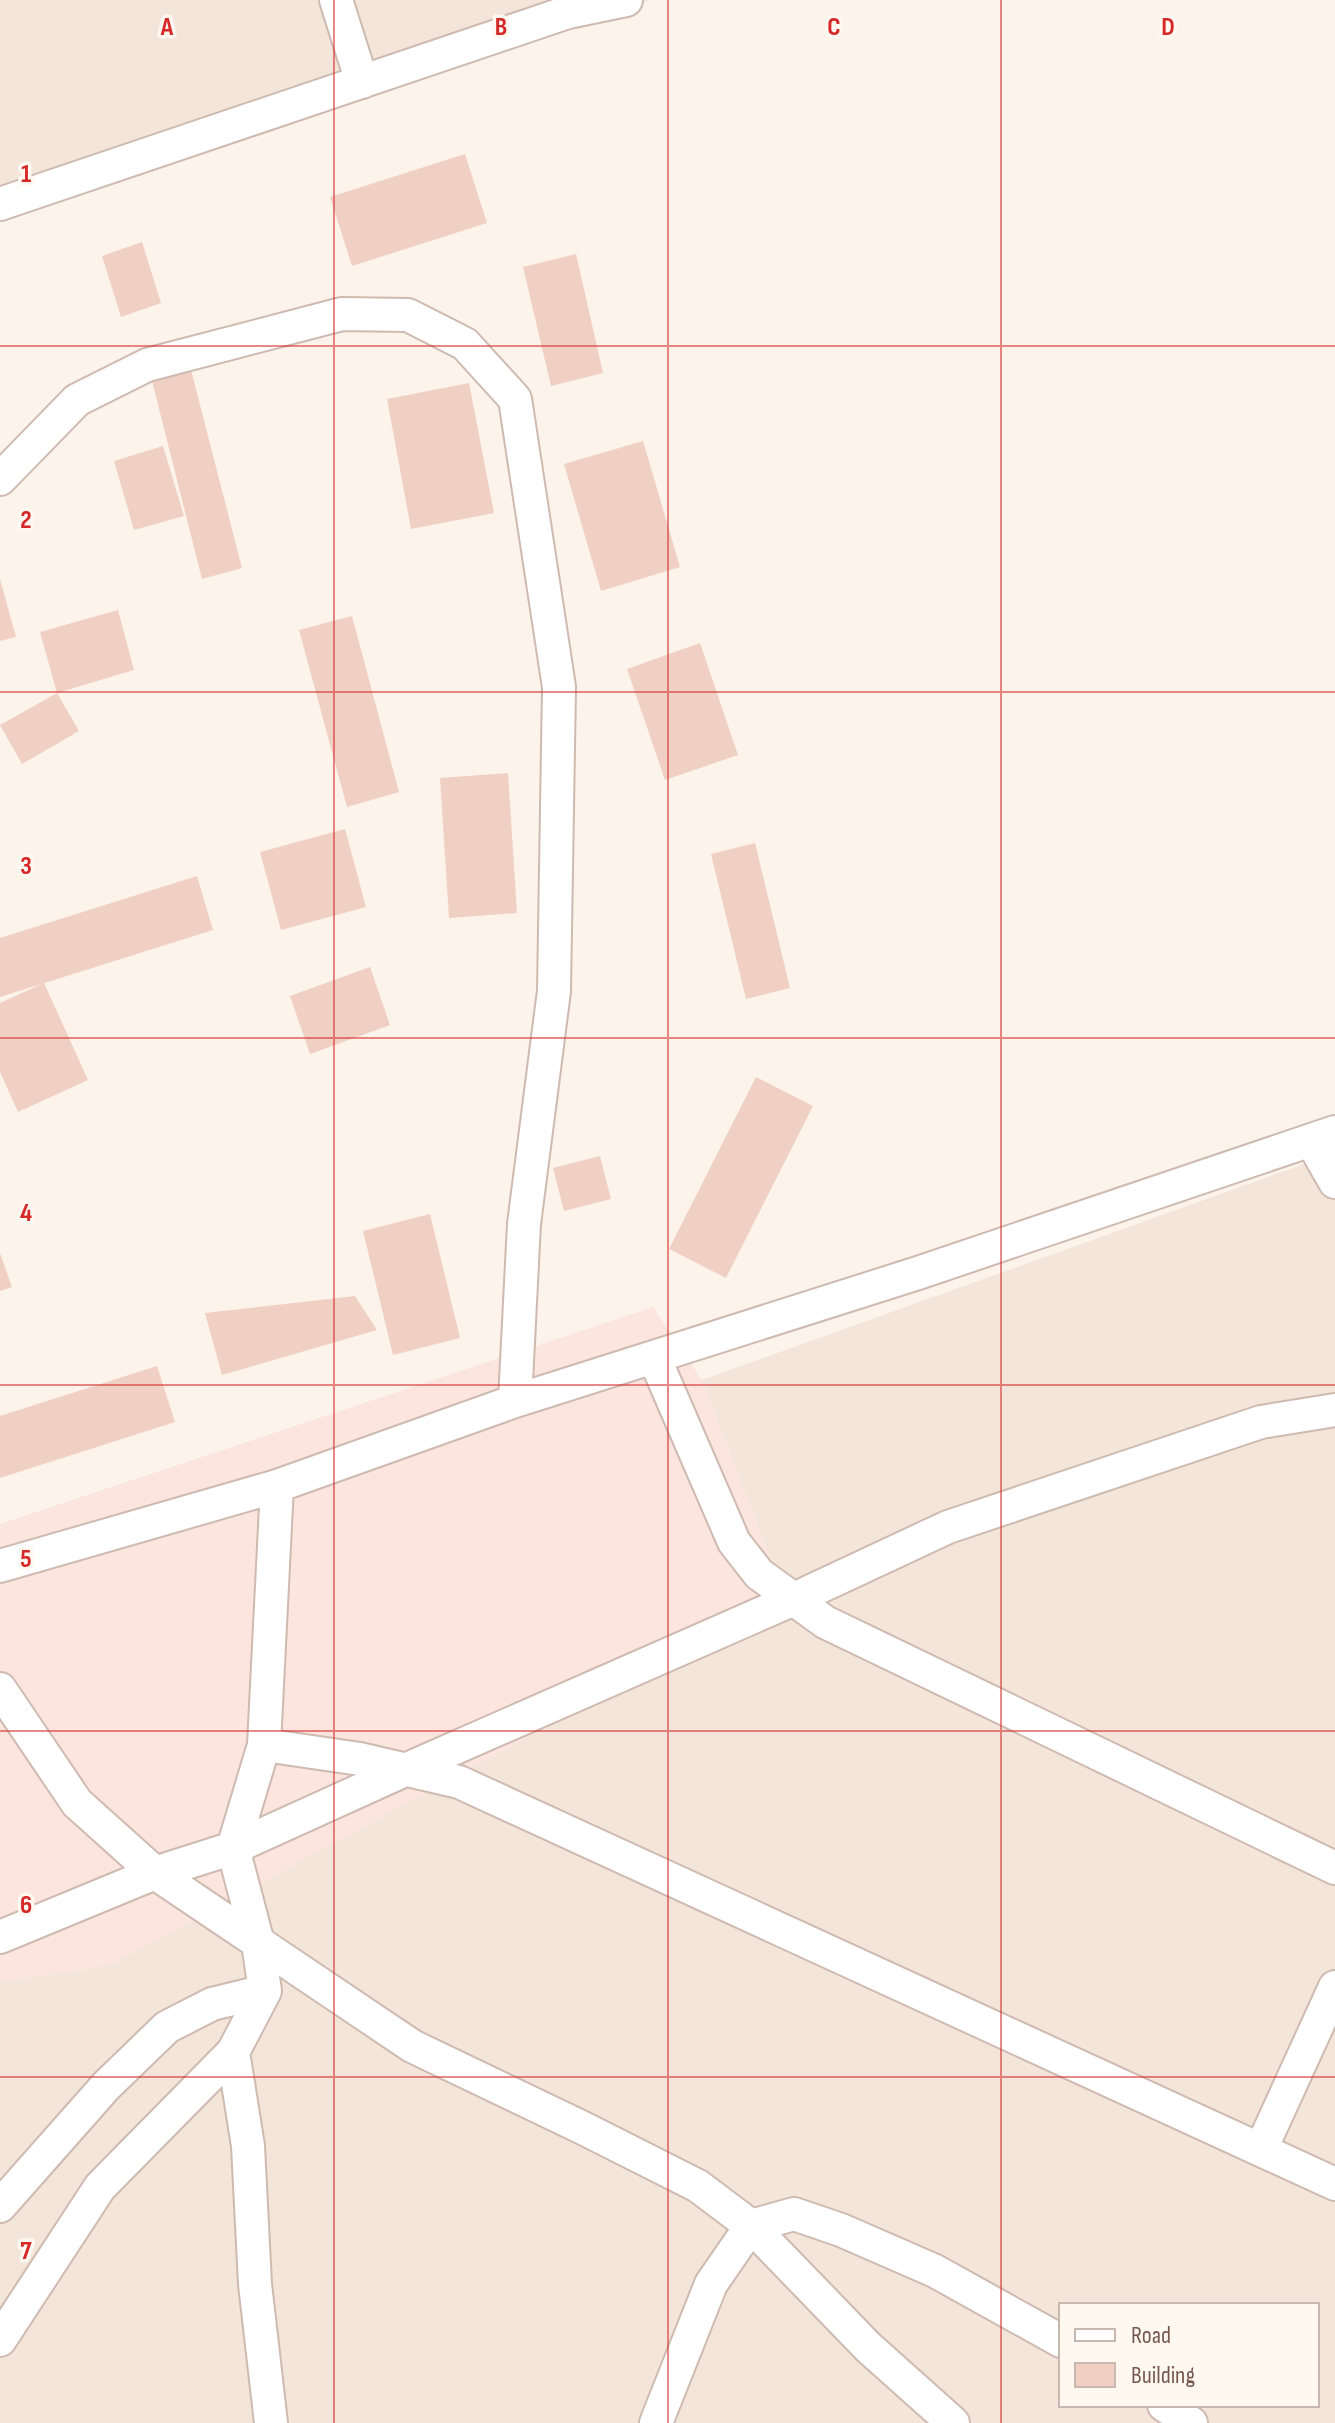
<svg xmlns="http://www.w3.org/2000/svg" width="1335" height="2423" viewBox="0 0 1335 2423" font-family="'Sofia Sans Condensed',sans-serif">
  <rect width="100%" height="100%" fill="#fcf3eb"/>
  <path fill="#f3e5d9" fill-rule="evenodd" d="M 0,0 L 650,0 L 0,215 Z
    M 1335,1153 L 1335,2423 L 0,2423 L 0,1982 L 111,1965 L 781,1586 L 702,1380 ZM 1061,2305 L 1317,2305 L 1317,2405 L 1061,2405 Z"/>
  <path fill="#fce5df" d="M 653,1307 L 702,1380 L 781,1586 L 773,1604 L 111,1965 L 0,1982 L 0,1524 Z"/>
  <path fill="#f0d0c3" d="M 465,154 L 487,223 L 352,266 L 330,197 Z
    M 142,242 L 161,303 L 121,317 L 102,256 Z
    M 576,254 L 603,373 L 551,386 L 523,267 Z
    M 190,366 L 242,568 L 202,579 L 151,377 Z
    M 469,383 L 494,513 L 411,529 L 387,399 Z
    M 643,441 L 680,567 L 601,591 L 564,464 Z
    M 163,446 L 184,516 L 134,530 L 114,461 Z
    M 0,579 L 16,637 L 0,641 Z
    M 118,610 L 134,670 L 57,693 L 40,632 Z
    M 352,616 L 399,792 L 347,807 L 299,630 Z
    M 700,643 L 738,755 L 665,780 L 627,669 Z
    M 57,693 L 79,731 L 22,764 L 0,725 Z
    M 508,773 L 517,913 L 449,918 L 440,778 Z
    M 345,829 L 366,907 L 281,930 L 260,852 Z
    M 755,843 L 790,988 L 746,999 L 711,854 Z
    M 197,876 L 213,930 L 0,997 L 0,938 Z
    M 370,967 L 390,1025 L 310,1054 L 290,996 Z
    M 44,983 L 88,1080 L 18,1112 L 0,1072 L 0,1003 Z
    M 756,1077 L 813,1106 L 726,1278 L 669,1249 Z
    M 600,1156 L 611,1199 L 564,1211 L 553,1168 Z
    M 430,1214 L 460,1338 L 393,1355 L 363,1231 Z
    M 0,1253 L 12,1287 L 0,1291 Z
    M 355,1296 L 377,1330 L 222,1375 L 205,1313 Z
    M 157,1366 L 175,1422 L 0,1478 L 0,1416 Z"/>
  <g fill="none" stroke-linecap="round" stroke-linejoin="round">
    <g stroke="#cebab0" stroke-width="36">
      <path id="minor" d="M 336,0 L 362,82
        M 0,204 L 568,12 L 626,0
        M 0,479 L 77,400 L 147,365 L 342,314 L 408,315 L 465,344 L 515,399 L 559,687 L 554,991 L 524,1224 L 515,1401
        M 1311,1140 L 1335,1182
        M 654,1357 L 734,1542 L 759,1574 L 825,1622 L 1335,1868
        M 0,1566 L 277,1486 L 515,1401 L 918,1273 L 1335,1132
        M 0,1689 L 77,1803 L 155,1873 L 412,2046 L 583,2128 L 698,2186 L 751,2226 L 868,2347 L 953,2423
        M 264,1745 L 360,1759 L 459,1782 L 1335,2184
        M 0,1937 L 155,1873 L 233,1848 L 405,1770 L 794,1599 L 948,1527 L 1261,1422 L 1335,1410
        M 233,2052 L 248,2146 L 255,2284 L 271,2423
        M 1261,2149 L 1335,1987
        M 0,2206 L 106,2086 L 167,2027 L 212,2004 L 265,1991
        M 0,2340 L 100,2187 L 233,2052 L 265,1991 L 258,1943 L 233,1848 L 264,1745 L 277,1486
        M 1164,2405 L 1191,2423
        M 656,2423 L 711,2284 L 751,2226 L 794,2214 L 841,2230 L 935,2271 L 1061,2341"/>
    </g>
    <use href="#minor" stroke="#fff" stroke-width="32"/>
  </g>
  <path fill="none" stroke="#d62828" stroke-width="2" stroke-opacity="0.55" d="M 334,0 L 334,2423M 668,0 L 668,2423M 1001,0 L 1001,2423M 0,346 L 1335,346M 0,692 L 1335,692M 0,1038 L 1335,1038M 0,1385 L 1335,1385M 0,1731 L 1335,1731M 0,2077 L 1335,2077"/>
  <g font-size="26" text-anchor="middle" font-weight="bold" fill="#d62828" stroke="#fef8f1" stroke-width="7" stroke-linejoin="round" paint-order="stroke">
    <text x="167" y="35">A</text>
    <text x="501" y="35">B</text>
    <text x="834" y="35">C</text>
    <text x="1168" y="35">D</text>
    <text x="26" y="182">1</text>
    <text x="26" y="528">2</text>
    <text x="26" y="874">3</text>
    <text x="26" y="1221">4</text>
    <text x="26" y="1567">5</text>
    <text x="26" y="1913">6</text>
    <text x="26" y="2259">7</text>
  </g>
  <rect x="1059" y="2303" width="260" height="104" fill="#fef8f1" stroke="#c8b8b0" stroke-width="2"/>
  <rect x="1075" y="2329" width="40" height="12" fill="#ffffff" stroke="#c8b8b0" stroke-width="2"/>
  <text x="1131" y="2343" font-size="24" fill="#77584e">Road</text>
  <rect x="1075" y="2363" width="40" height="24" fill="#f0d0c3" stroke="#c8b8b0" stroke-width="2"/>
  <text x="1131" y="2383" font-size="24" fill="#77584e">Building</text>
</svg>
